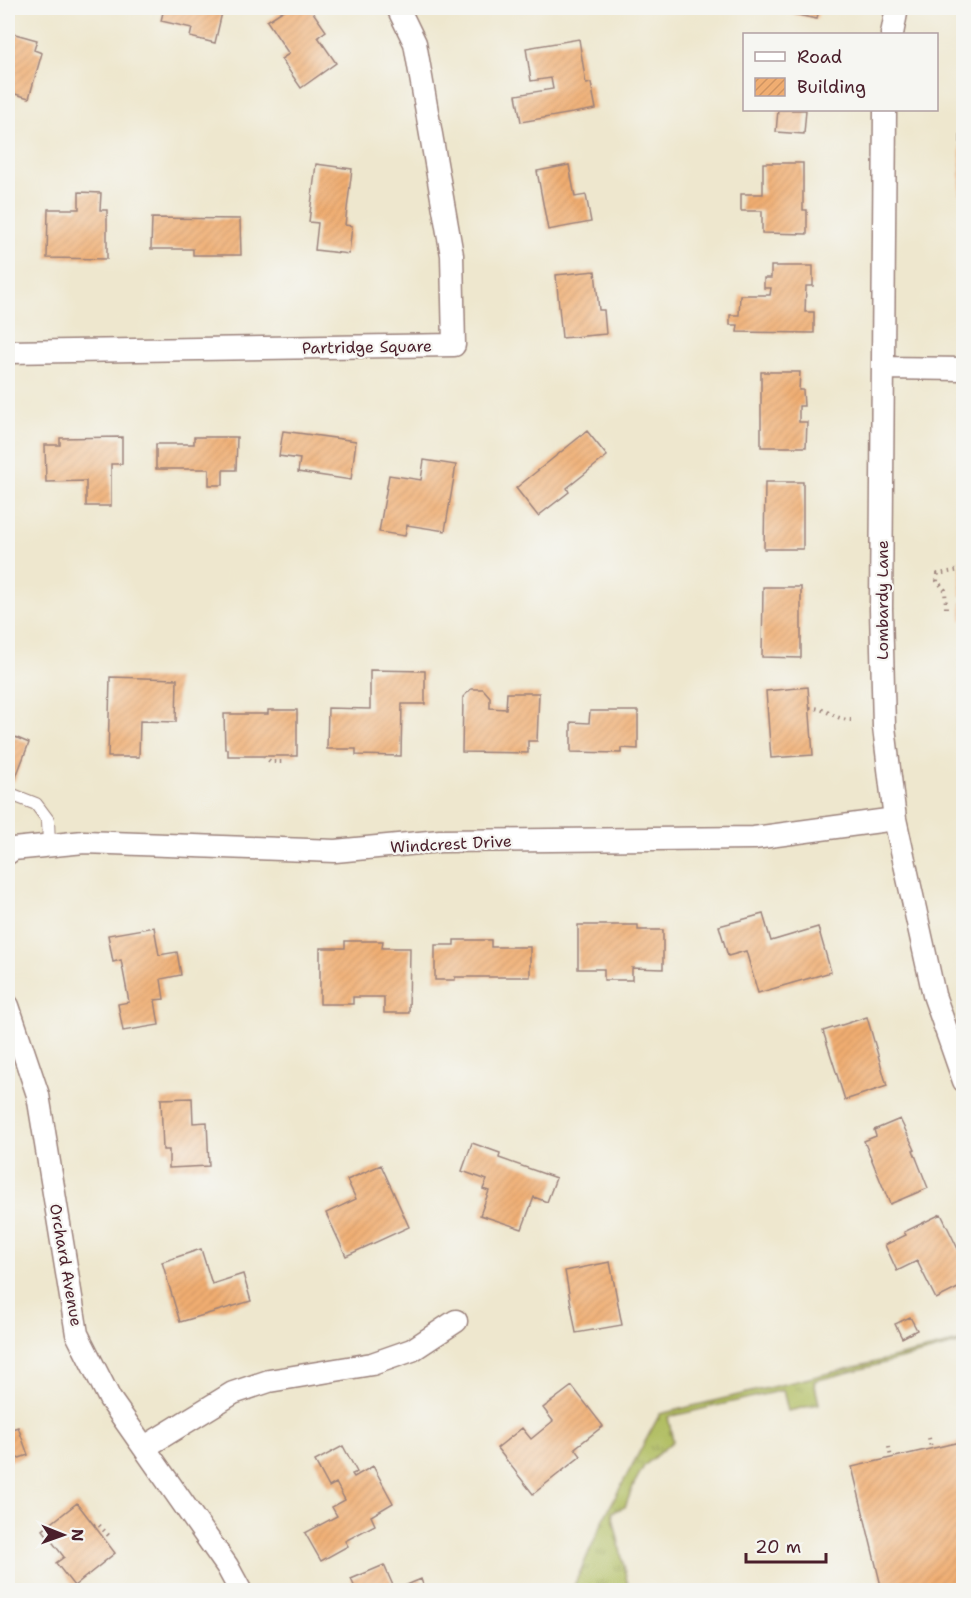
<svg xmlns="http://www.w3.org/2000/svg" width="971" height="1598" viewBox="0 0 971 1598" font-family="'Shantell Sans',sans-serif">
  <defs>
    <pattern id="grass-tufts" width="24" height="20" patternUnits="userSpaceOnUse" patternTransform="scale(1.5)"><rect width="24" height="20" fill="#b0bd60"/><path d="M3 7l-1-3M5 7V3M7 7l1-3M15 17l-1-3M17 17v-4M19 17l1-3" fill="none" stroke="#91994f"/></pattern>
    <pattern id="building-hatch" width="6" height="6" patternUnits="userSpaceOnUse" patternTransform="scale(1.5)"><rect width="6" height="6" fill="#f0ad71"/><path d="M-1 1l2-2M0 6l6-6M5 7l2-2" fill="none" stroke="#cf9462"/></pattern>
  </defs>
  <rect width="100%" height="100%" fill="#f6f6f2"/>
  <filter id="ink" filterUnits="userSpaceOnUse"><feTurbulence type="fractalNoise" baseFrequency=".0167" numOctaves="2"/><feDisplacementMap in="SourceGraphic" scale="12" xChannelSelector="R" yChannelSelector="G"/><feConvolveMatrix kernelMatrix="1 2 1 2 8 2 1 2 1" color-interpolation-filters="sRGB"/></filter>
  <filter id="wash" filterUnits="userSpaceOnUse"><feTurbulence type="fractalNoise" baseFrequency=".008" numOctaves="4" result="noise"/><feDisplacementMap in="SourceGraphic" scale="24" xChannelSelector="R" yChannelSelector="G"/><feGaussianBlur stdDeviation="1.35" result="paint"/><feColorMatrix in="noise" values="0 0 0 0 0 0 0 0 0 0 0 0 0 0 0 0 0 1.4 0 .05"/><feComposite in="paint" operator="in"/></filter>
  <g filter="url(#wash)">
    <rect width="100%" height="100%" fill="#eee7ce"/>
    <path fill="url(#grass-tufts)" stroke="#7d6e46" stroke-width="1.5" d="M 963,1341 L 963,1343 L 814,1381 L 819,1404 L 788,1411 L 783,1390 L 668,1417 L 673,1441 L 644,1466 L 634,1484 L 625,1507 L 612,1512 L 629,1590 L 572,1590 L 606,1514 L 660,1414 Z"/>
    <g id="blocks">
      <path fill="url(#building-hatch)" d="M 164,8 L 223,8 L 215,43 L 190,37 L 192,28 L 161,21 Z
        M 287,8 L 310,8 L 326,31 L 318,37 L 336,63 L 301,88 L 281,59 L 289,54 L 267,21 Z
        M 774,8 L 819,8 L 817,19 L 774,10 Z
        M 8,32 L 37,40 L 34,50 L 42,53 L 29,98 L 8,92 Z
        M 579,39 L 586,84 L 591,83 L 596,109 L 521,122 L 516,95 L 553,89 L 551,78 L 531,81 L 526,48 Z
        M 778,110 L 806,110 L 804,134 L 776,132 Z
        M 960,130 L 964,130 L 964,195 L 960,195 Z
        M 763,163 L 803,163 L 803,210 L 807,210 L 807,234 L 762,233 L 762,211 L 741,211 L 741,194 L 763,194 Z
        M 316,164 L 352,169 L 345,225 L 352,226 L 349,254 L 315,250 L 318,223 L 309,222 Z
        M 569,165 L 575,197 L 586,195 L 591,222 L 548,230 L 537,171 Z
        M 79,192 L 101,193 L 100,210 L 107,210 L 107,259 L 47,258 L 48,209 L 79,209 Z
        M 152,218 L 240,219 L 241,255 L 193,255 L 193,249 L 151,249 Z
        M 961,227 L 964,227 L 964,296 L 960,296 Z
        M 771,266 L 813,266 L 813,286 L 806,286 L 805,312 L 814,312 L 814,333 L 737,332 L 738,325 L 730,325 L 730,315 L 739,315 L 740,295 L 770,295 L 771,288 L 764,288 L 764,278 L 771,278 Z
        M 595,271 L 599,310 L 604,310 L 606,334 L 562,338 L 556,275 Z
        M 761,372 L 800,372 L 799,390 L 803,390 L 804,406 L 799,406 L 799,422 L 807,422 L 806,447 L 761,447 Z
        M 283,431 L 356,441 L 351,480 L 298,472 L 300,459 L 279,456 Z
        M 587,431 L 607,456 L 567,488 L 569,492 L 538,516 L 516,488 Z
        M 122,437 L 122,464 L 111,464 L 111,506 L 86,506 L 86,481 L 46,482 L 45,445 L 60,445 L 60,438 Z
        M 194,437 L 237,437 L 236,470 L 223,470 L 223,485 L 209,485 L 209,469 L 156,469 L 156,444 L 194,444 Z
        M 959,439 L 964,439 L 964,468 L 959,468 Z
        M 424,460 L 456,465 L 445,531 L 407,525 L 405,536 L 379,532 L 389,475 L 421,480 Z
        M 765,482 L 803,482 L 803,549 L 764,549 Z
        M 960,489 L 964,490 L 964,509 L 960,509 Z
        M 961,547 L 964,547 L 964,596 L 960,596 Z
        M 763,587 L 801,587 L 801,658 L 762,657 Z
        M 961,602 L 964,602 L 964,620 L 961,620 Z
        M 370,670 L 425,671 L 425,704 L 402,704 L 401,756 L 356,755 L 356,749 L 327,749 L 328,708 L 370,709 Z
        M 110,677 L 177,679 L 176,722 L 140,721 L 139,757 L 108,757 Z
        M 808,687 L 813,755 L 771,758 L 766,691 Z
        M 471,689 L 483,689 L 490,697 L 490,708 L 506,709 L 507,693 L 539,693 L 537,741 L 528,741 L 528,753 L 462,752 L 463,697 Z
        M 268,710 L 297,710 L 297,756 L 228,756 L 228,749 L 225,749 L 224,714 L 268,714 Z
        M 590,711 L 638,711 L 638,749 L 621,748 L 621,753 L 571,752 L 571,722 L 589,723 Z
        M 8,734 L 29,743 L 14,782 L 8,779 Z
        M 763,914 L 771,941 L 818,927 L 831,972 L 758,993 L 746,951 L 728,956 L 719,926 Z
        M 578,925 L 638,925 L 638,930 L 663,930 L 663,969 L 632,968 L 632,980 L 604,980 L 604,969 L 578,969 Z
        M 154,927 L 159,955 L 177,952 L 181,975 L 161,979 L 164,999 L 155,1000 L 159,1025 L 123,1031 L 118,1004 L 129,1002 L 121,960 L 113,962 L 108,935 Z
        M 454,940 L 491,940 L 491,947 L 530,947 L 530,977 L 455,977 L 455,980 L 435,980 L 435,945 L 454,945 Z
        M 345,941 L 383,941 L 382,948 L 410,948 L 409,1013 L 384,1013 L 384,997 L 353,997 L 353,1004 L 320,1004 L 320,948 L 345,948 Z
        M 867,1017 L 887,1086 L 845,1100 L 823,1031 Z
        M 192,1098 L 193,1123 L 207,1122 L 209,1166 L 169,1168 L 169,1150 L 163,1150 L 161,1099 Z
        M 900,1119 L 915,1150 L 913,1150 L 928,1188 L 890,1204 L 864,1141 L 876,1136 L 874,1130 Z
        M 472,1143 L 500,1153 L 499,1158 L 556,1178 L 547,1202 L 534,1197 L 522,1229 L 480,1215 L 489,1191 L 483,1189 L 487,1180 L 462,1171 Z
        M 381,1165 L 409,1227 L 346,1256 L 326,1213 L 356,1199 L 347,1180 Z
        M 941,1214 L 959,1251 L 964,1250 L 964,1285 L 936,1299 L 917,1261 L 897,1271 L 885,1245 L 906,1235 L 904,1232 Z
        M 201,1249 L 212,1284 L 243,1274 L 251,1301 L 180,1322 L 162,1262 Z
        M 610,1262 L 622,1325 L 576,1333 L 565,1271 Z
        M 910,1317 L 917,1330 L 902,1338 L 895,1324 Z
        M 572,1386 L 603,1426 L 575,1448 L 581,1456 L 533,1494 L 497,1448 L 522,1428 L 531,1439 L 553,1421 L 543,1408 Z
        M 8,1425 L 9,1430 L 18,1427 L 28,1455 L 8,1462 Z
        M 964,1441 L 964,1590 L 882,1590 L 852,1467 Z
        M 343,1446 L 357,1472 L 352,1474 L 354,1477 L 373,1466 L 393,1503 L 371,1516 L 375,1525 L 345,1541 L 348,1546 L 321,1561 L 305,1533 L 337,1516 L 332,1507 L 345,1500 L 336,1483 L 329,1487 L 315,1461 Z
        M 77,1503 L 115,1553 L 74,1586 L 56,1563 L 64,1557 L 43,1530 Z
        M 384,1565 L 395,1590 L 421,1579 L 425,1590 L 356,1590 L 351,1579 Z"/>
    </g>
  </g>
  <g filter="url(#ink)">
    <use href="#blocks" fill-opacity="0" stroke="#9c837c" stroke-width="1.5"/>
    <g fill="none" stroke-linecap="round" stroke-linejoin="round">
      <g stroke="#9c837c" stroke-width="14">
        <path id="lane" d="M 8,793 L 36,804 L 48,820 L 49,845"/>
      </g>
      <g stroke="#9c837c" stroke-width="25">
        <path id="street" d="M 892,34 L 897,8
          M 885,110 L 881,609 L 884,727 L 895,819 L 934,995 L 964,1081
          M 8,352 L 454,345 L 452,255 L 415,43 L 398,8
          M 883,368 L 964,369
          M 8,853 L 13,849 L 84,842 L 335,851 L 440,841 L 754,838 L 895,819
          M 8,1006 L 38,1095 L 77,1334 L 110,1399 L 227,1566 L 240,1590
          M 145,1447 L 233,1393 L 269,1381 L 372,1364 L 412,1350 L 456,1321"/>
      </g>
      <path stroke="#9c837c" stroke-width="4" stroke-dasharray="1.5 4.5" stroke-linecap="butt" d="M 946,608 L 945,590 L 937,581 L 938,574 L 960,570
        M 810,708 C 826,707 835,720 851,720
        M 264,756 L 271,762 L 285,762
        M 961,764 L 964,788
        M 929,1438 L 931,1448
        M 889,1447 L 891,1458
        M 94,1525 L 98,1524 L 110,1537"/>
      <use href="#lane" stroke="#fff" stroke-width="12"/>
      <use href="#street" stroke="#fff" stroke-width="22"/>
    </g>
  </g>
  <g text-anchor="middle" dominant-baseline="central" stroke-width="4.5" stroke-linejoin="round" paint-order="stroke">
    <g font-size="16" fill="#4a1f2b" stroke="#f6f6f2">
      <text transform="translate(367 347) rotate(-1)">Partridge Square</text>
      <text transform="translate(882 600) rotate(-90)">Lombardy Lane</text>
      <text transform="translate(451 844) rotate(-3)">Windcrest Drive</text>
      <text transform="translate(66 1265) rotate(80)">Orchard Avenue</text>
    </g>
  </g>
  <rect width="971" height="1598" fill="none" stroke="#f6f6f2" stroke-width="30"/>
  <rect x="743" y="33" width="195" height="78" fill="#f6f6f2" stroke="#b1a0a2" stroke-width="1.5"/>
  <rect x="755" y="52" width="30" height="9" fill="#ffffff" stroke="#b1a0a2" stroke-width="1.5"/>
  <text x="797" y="63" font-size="18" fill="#4a1f2b">Road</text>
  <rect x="755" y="78" width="30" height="18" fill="url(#building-hatch)" stroke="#b1a0a2" stroke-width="1.5"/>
  <text x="797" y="93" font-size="18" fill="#4a1f2b">Building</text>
  <g transform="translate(63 1535) rotate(91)" stroke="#f6f6f2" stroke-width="4.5" paint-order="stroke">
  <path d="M0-4.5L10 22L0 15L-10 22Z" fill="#4a1f2b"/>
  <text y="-9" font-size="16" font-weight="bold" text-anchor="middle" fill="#4a1f2b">N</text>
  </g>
  <path d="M746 1553v9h80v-9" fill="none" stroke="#4a1f2b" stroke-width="3"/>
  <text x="755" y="1553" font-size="18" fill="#4a1f2b" stroke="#f6f6f2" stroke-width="4.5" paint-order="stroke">20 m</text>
</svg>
